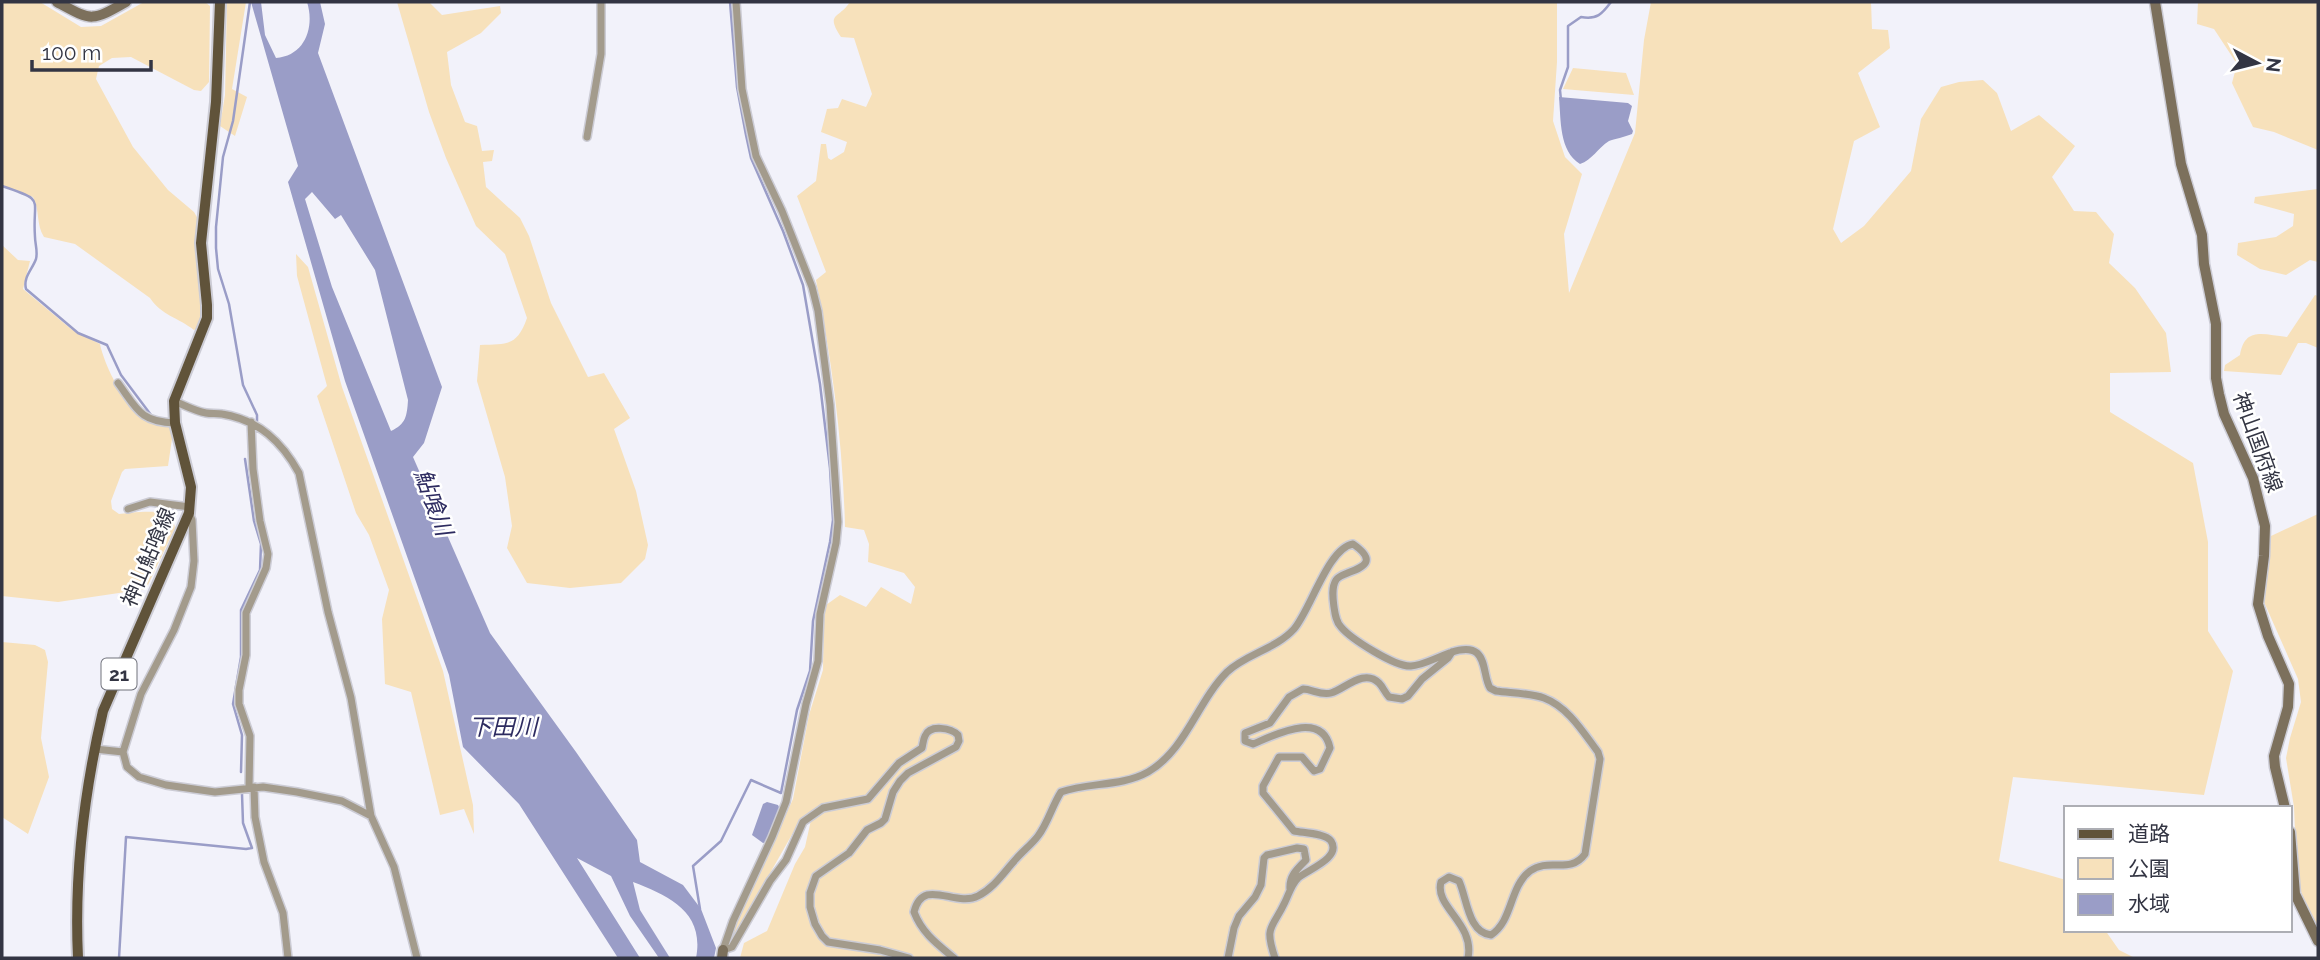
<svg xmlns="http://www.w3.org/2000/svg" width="2320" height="960" viewBox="0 0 2320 960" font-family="Raleway,'Noto Sans JP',sans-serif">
  <rect width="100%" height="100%" fill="#f2f2fa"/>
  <path fill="#f7e1bb" d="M 2,2 L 40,2 L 81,27 L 101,26 L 144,2 L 205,2 L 210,6 L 209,82 L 201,91 L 194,90 L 131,57 L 112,58 L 99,66 L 96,79 L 133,147 L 168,190 L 194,212 L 198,219 L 196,244 L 203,314 L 198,328 L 194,330 C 179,318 161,315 150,298 L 75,244 L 44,237 C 36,225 40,210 33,197 L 2,186 Z
    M 227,2 L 246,2 L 232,89 L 247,97 L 235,136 L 220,126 L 225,95 Z
    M 397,2 L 429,2 L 442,15 L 500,6 L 501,13 L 481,33 L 447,52 L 451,85 L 465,122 L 477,126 L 482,151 L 494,150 L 492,161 L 483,162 L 486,187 L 520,218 L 529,236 L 551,303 L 588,377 L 604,373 L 630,418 L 614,429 L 636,491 L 648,545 L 645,559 L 621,583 L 570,588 L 527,583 L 507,548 L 512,526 L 505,477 L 477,381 L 480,345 C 508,344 517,346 527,318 L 505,254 L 476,226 L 446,158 L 429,112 Z
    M 850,2 L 1557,2 L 1557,62 L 1553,121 L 1565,157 L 1582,174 L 1564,234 L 1569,293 L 1635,133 L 1644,40 L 1651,2 L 1871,2 L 1872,29 L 1888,30 L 1890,48 L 1858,73 L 1880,127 L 1854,141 L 1833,229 L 1841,243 L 1864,226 L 1911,171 L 1921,119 L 1941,87 L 1959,82 L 1983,80 L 1997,93 L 2011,131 L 2039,115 L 2075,146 L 2052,177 L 2074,211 L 2096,212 L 2114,234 L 2109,263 L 2135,288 L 2166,333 L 2171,372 L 2110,373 L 2110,412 L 2193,463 L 2208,542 L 2208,631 L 2233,671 L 2204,795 L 2013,777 L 1999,861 L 2066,880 L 2066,930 L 2105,930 L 2119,950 L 2135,958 L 740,958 L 744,943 L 767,931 L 795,864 L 805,847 L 811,820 L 807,814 L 798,824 L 733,938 L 730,937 L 793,799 L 809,715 L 823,670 L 824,615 L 826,605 L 840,595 L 866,607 L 881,587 L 911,604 L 915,587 L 904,573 L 868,562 L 869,544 L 864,530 L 845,527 C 843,444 832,361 816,280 L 826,272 L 797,196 L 816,181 L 821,144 L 826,144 L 828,158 L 831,160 L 844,152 L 847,142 L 821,132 L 827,109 L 838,108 L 842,99 L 866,107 L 872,94 L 854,38 L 841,37 C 825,13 839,19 850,2 Z
    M 2198,2 L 2318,2 L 2318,150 L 2274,132 L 2253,127 L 2232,83 L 2237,64 L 2214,29 L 2197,24 Z
    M 1573,68 L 1626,73 L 1634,95 L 1563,89 Z
    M 2318,189 L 2318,262 L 2310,260 L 2286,275 L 2260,269 L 2237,255 L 2238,243 L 2276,237 L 2293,226 L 2294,214 L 2254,203 L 2255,197 Z
    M 2,245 L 18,260 L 30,261 L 23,289 L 71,329 L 100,344 C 104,365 126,409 146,420 C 152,424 161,424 168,425 L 173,432 L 168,466 L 125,469 L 122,472 L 111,501 L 112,509 L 119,514 C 129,513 164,508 171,517 C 172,518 175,526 175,528 L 146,589 L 58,602 L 2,596 Z
    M 296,254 L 308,267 L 342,387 L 443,671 L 473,805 L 474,834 L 464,809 L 440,815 L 411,692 L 385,684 L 382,619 L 389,590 L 369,535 L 356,513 L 317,396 L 327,386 L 297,276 Z
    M 2315,295 L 2318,296 L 2318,348 L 2306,343 L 2298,343 L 2281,375 L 2224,371 L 2225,365 L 2240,355 C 2245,326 2264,335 2287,337 Z
    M 2318,514 L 2318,930 L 2306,907 L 2297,879 L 2294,807 L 2286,758 L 2290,738 L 2301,702 L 2298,679 L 2264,602 L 2271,536 Z
    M 2,642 L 35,645 L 45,650 L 48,662 L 41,738 L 49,777 L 28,834 L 2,817 Z"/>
  <path fill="#9a9dc7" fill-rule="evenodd" d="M 251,2 L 261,2 L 265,35 L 276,58 C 305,56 315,27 307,2 L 320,2 L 325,24 L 318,53 L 442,387 L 424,443 L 413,457 L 490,633 L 576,752 L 637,840 L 640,862 L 683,885 L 701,909 L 716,948 L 714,958 L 696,958 C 705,912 669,896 633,882 L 640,910 L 670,958 L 659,958 L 630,916 L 611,876 L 577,858 L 640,958 L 618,958 L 519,804 L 463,747 L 449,675 L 345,381 L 288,182 L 298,166 ZM 312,192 L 335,219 L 341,215 L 375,270 L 408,400 C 407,416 406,424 391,431 L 332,287 L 305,199 Z
    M 1559,97 L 1628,103 L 1632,106 L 1628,121 L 1633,131 L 1632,134 C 1625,137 1614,139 1609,141 C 1598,148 1592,160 1580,164 C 1559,151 1561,120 1559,97 Z
    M 767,802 L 778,805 L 780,809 L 767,842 L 763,843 L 752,835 L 763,804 Z"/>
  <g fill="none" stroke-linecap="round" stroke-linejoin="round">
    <path stroke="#9a9dc7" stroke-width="2.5" d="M 250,2 L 233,121 L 223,157 L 216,227 L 216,248 L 218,269 L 229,304 L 243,385 L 257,415 L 257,421
      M 1561,100 L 1560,90 L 1568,67 L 1568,26 L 1581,17 C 1597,20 1602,14 1611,2
      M 2,186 C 47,201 32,197 35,237 C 35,244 38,251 36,259 C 32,270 23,277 26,289 L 78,333 L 107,345 L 121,375 L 151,415
      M 241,772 L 242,735 L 233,704 L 241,657 L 241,610 L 260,570 L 261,544 L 254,521 L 245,459
      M 700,909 L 693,866 L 721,841 L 751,780 L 781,793 L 797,710 L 810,671 L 813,621 L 830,542 L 833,520 L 830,468 L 820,384 L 803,285 L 783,231 L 751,158 L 746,135 L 737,87 L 730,2
      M 119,958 L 126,837 L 246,849 L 252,848 L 243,823 L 242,794"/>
    <g stroke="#ccccd5" stroke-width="10">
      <path id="street" d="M 587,137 L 601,54 L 601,2
        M 118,383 C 137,409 140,422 175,423
        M 174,401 C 184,405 195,411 206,413 C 211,414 217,413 222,414 C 259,420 282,442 299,473 L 328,612 L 351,698 L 371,816 L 394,867 L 417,958
        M 128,509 L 150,502 L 190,507
        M 189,513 L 192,520 L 194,561 L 191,587 L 174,630 L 141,694 L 123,752 L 127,767 L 139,777 L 166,785 L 215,792 L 263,787 L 297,792 L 342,801 L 371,816
        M 95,749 L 123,752
        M 254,787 L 255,817 L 264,862 L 283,913 L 288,958
        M 249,788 L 250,736 L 239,704 L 239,690 L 246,655 L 246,613 L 266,568 L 268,554 L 260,521 L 253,469 L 251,422
        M 723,950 L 733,921 L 772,837 L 786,802 L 806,704 L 818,661 L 820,614 L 836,543 L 838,522 L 830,405 L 818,311 L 812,287 L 782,211 L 756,156 L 742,89 L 736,2
        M 723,950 L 732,947 L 770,881 L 786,860 L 803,822 L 823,808 L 868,799 L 899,763 L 922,748 C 923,744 923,740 925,736 C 930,724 951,728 958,735 L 959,741 L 956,747 L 908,773 L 900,781 L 893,792 L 885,819 L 881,823 L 867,830 L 849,853 L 816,876 L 810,893 L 810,907 L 815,924 L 822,936 L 828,942 L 880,950 L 909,958
        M 954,958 C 937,944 922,933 914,912 C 923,876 955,908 978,896 C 994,888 1004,872 1016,859 C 1023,851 1032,844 1038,836 C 1048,823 1052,806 1061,792 C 1089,782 1121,787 1148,772 C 1186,750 1197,702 1227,672 C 1246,654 1276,649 1294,629 C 1311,609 1328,548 1353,544 C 1389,569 1341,570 1336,580 C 1331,588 1333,599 1334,607 C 1335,614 1336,622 1341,627 C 1351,639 1395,667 1411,666 C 1429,666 1462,640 1477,653 C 1486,661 1484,678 1490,688 L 1496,691 C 1511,693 1530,693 1544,698 C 1568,707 1583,732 1598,752 L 1600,759 L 1585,854 C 1570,875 1549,857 1530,871 C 1509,887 1513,921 1491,935 C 1468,933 1467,898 1459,881 L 1449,877 L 1441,882 C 1434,907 1475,923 1468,958
        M 1228,958 L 1234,928 L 1239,916 L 1255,897 L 1261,885 L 1264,858 L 1267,855 L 1297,848 L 1304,849 L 1306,860 C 1297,869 1289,876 1290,889
        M 1275,958 C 1264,925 1272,930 1285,902 C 1289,894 1291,885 1298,878 C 1307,870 1342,858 1331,841 C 1325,833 1304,833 1294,831 L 1263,793 L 1263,786 L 1279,757 L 1302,757 L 1314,771 L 1320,769 L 1330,748 C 1322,710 1275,735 1253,744 L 1245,741 L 1245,733 L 1270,723 L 1289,697 L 1303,689 C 1312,689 1321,696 1331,693 C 1345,689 1364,668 1379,683 C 1383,687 1385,693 1389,697 L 1402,699 L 1408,696 L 1422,679 L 1448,658 L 1452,652"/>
    </g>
    <g stroke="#ccccd5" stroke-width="13">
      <path id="secondary" d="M 57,2 C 92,21 91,22 126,2
        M 2155,2 L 2181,164 L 2202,235 L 2204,264 L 2216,324 L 2216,378 L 2219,394 L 2224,414 L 2253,478 L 2265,526 L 2264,556 L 2258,604 L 2268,636 L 2289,684 L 2288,707 L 2274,756 L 2275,767 L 2285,808
        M 2290,832 L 2295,894 L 2318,941
        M 722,958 L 723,950"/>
    </g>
    <g stroke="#ccccd5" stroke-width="14">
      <path id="primary" d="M 78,958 C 74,874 84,792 103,711 L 189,513 L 191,487 L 175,423 L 174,401 L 207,318 L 207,305 L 201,243 L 216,102 L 220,2"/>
    </g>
    <use href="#street" stroke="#a39b8c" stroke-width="7"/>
    <use href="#secondary" stroke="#7c705c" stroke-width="10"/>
    <use href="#primary" stroke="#60533a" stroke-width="10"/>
  </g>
  <g text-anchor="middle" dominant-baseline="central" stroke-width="5" stroke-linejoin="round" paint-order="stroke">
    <rect fill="#fff" stroke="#70727b" stroke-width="2" x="101.5" y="658.5" width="35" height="31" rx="5"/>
    <g font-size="19" font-weight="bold" fill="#333543">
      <text x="119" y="674">21</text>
    </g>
    <g font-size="21" fill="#333543" stroke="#fff">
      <text transform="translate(2258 442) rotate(70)">神山国府線</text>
      <text transform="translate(148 557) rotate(-67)">神山鮎喰線</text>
    </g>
    <g font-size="23" font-style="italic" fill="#2d2b60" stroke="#fff">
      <text transform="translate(434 502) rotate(70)">鮎喰川</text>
      <text x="503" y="726">下田川</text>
    </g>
  </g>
  <rect width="2320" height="960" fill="none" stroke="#333543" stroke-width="7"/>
  <rect x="2064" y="806" width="228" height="126" fill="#ffffff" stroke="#adaeb4" stroke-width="2"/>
  <rect x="2078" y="829" width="35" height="10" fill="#60533a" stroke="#adaeb4" stroke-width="2"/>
  <text x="2128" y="841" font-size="21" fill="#333543">道路</text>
  <rect x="2078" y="858" width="35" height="21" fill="#f7e1bb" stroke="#adaeb4" stroke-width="2"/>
  <text x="2128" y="876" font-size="21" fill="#333543">公園</text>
  <rect x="2078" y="894" width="35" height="21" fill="#9a9dc7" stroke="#adaeb4" stroke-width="2"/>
  <text x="2128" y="911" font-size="21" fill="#333543">水域</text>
  <g transform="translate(2257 63) rotate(97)" stroke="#ffffff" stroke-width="5" paint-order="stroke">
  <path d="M0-5L12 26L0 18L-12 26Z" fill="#333543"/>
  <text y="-10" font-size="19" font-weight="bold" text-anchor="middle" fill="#333543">N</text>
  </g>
  <path d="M32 60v10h119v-10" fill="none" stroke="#333543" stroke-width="3.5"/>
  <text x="42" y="60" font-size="21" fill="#333543" stroke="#ffffff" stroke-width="5" paint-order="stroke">100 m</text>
</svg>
